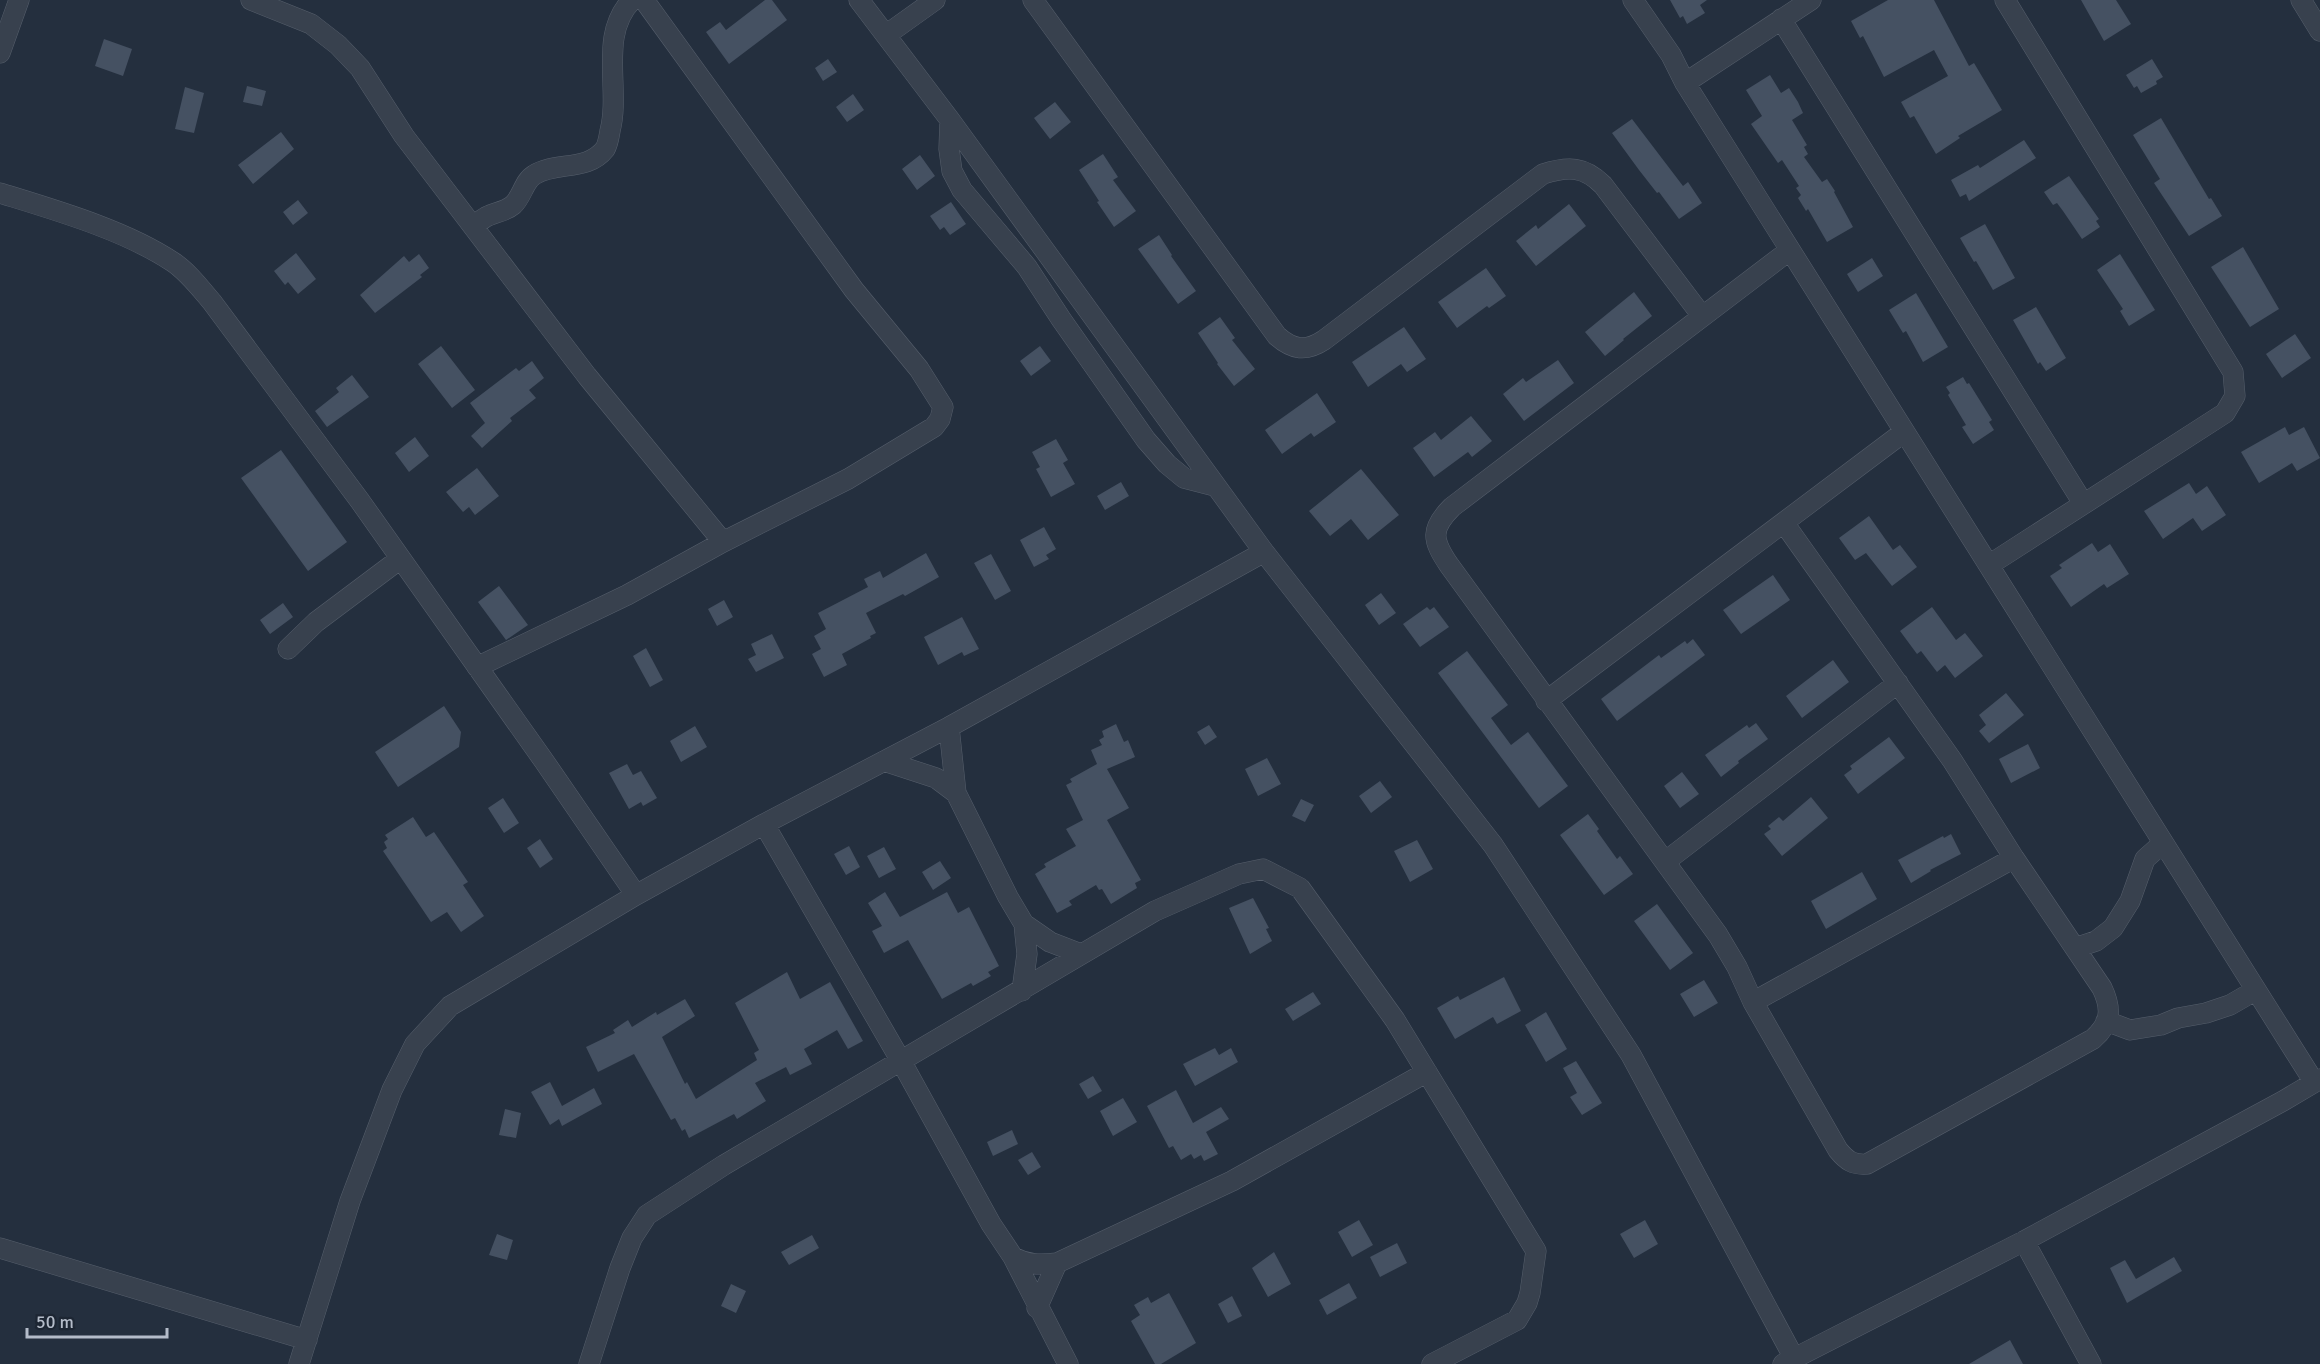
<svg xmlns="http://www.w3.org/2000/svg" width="2320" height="1364" viewBox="0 0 2320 1364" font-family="Signika,sans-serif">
  <rect width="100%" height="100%" fill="#242f3e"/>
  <path fill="#455162" d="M 765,0 L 772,0 L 787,20 L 729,64 L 706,32 L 720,22 L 726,30 Z
    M 1670,0 L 1707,0 L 1700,5 L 1705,13 L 1687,24 L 1683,16 L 1680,18 Z
    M 1888,0 L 1934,0 L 1969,66 L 1974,63 L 2002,110 L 1958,136 L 1960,138 L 1936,154 L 1914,116 L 1910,118 L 1901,102 L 1948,76 L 1934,50 L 1884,77 L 1863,36 L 1860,38 L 1851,21 Z
    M 2081,0 L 2116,0 L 2131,24 L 2104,41 Z
    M 104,39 L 132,49 L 123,76 L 95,66 Z
    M 828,59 L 837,72 L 823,81 L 815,68 Z
    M 2152,59 L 2163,77 L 2156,81 L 2157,84 L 2141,93 L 2137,86 L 2134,88 L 2126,75 Z
    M 1770,75 L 1781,93 L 1789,88 L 1798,102 L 1803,113 L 1792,120 L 1807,145 L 1804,147 L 1808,154 L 1804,157 L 1822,182 L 1827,179 L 1835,191 L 1834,192 L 1853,227 L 1827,242 L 1808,209 L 1806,211 L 1798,198 L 1801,195 L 1796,188 L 1799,186 L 1782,160 L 1778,163 L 1751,124 L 1762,116 L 1746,90 Z
    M 247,86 L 266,91 L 262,106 L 243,102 Z
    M 185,87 L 204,93 L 194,133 L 175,129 Z
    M 853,94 L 864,110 L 847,122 L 836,107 Z
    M 1055,102 L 1071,122 L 1050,139 L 1034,118 Z
    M 2161,118 L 2209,199 L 2211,198 L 2222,216 L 2189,236 L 2154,183 L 2160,179 L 2133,135 Z
    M 1632,119 L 1683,186 L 1688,182 L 1702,203 L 1679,219 L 1659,192 L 1657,193 L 1639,170 L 1612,133 Z
    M 281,132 L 294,149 L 253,184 L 238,165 Z
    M 2024,140 L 2036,158 L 1969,201 L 1966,194 L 1960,197 L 1951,180 L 1978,165 L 1980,168 Z
    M 1103,154 L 1118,177 L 1113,180 L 1136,211 L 1114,227 L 1097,202 L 1099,201 L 1079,170 Z
    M 920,155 L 935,176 L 917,190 L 902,169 Z
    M 2069,176 L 2099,219 L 2096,221 L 2100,227 L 2082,239 L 2063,211 L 2057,203 L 2053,205 L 2044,192 Z
    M 298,200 L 308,213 L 293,225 L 283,212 Z
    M 951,202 L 966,224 L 950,235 L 944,227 L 940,230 L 930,216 Z
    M 1569,204 L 1586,226 L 1536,266 L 1516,241 L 1536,225 L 1538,229 Z
    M 1985,224 L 2015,278 L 1993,290 L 1976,261 L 1974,262 L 1960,238 Z
    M 1159,235 L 1172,255 L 1171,256 L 1196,291 L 1178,304 L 1138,249 Z
    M 2243,247 L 2279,309 L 2250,327 L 2211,267 Z
    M 296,253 L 316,279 L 298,294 L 288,282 L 285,285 L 274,271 Z
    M 419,254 L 429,268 L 420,275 L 422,277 L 375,313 L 360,295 L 404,256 L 409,262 Z
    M 2120,254 L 2155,310 L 2129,326 L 2120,311 L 2123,309 L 2097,270 Z
    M 1872,258 L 1883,276 L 1858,292 L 1847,274 Z
    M 1486,268 L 1506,296 L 1489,308 L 1487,306 L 1457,328 L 1438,302 Z
    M 1634,292 L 1652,316 L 1623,339 L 1624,340 L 1605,356 L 1585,332 Z
    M 1916,293 L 1948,347 L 1923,362 L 1906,331 L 1903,333 L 1889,310 Z
    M 2036,307 L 2066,358 L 2046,371 L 2040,362 L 2038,364 L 2013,320 Z
    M 1220,317 L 1235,338 L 1232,340 L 1255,369 L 1234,386 L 1217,364 L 1218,363 L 1198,333 Z
    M 1404,327 L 1426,359 L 1407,372 L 1401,364 L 1368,387 L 1352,362 Z
    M 2295,334 L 2311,358 L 2282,378 L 2266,354 Z
    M 441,346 L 475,390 L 452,408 L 418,364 Z
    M 1040,346 L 1051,361 L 1031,376 L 1020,361 Z
    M 1558,360 L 1574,383 L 1524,421 L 1503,394 L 1523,378 L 1526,382 Z
    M 532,361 L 544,378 L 529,390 L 536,398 L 510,418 L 512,421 L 482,448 L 471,436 L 485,423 L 470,403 L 516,368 L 519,371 Z
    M 352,375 L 369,397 L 327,427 L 315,411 L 339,392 L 336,388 Z
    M 1963,377 L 1967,384 L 1969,383 L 1992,420 L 1989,422 L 1994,430 L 1973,444 L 1962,427 L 1966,425 L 1948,395 L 1950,393 L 1946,387 Z
    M 1317,393 L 1336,422 L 1314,437 L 1311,433 L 1282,454 L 1265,430 Z
    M 1471,416 L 1492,441 L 1472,457 L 1468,452 L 1434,477 L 1413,448 L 1435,432 L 1441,440 Z
    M 2285,427 L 2289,435 L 2304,427 L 2320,458 L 2297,471 L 2292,463 L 2259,483 L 2241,452 Z
    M 415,437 L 429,456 L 409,472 L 395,453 Z
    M 1056,439 L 1068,460 L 1063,463 L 1075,484 L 1051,497 L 1036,469 L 1040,467 L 1032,452 Z
    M 281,450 L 347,542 L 308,571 L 241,478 Z
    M 477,468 L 499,496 L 475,515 L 469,507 L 463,512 L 446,492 Z
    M 1361,469 L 1399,515 L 1368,540 L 1351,519 L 1330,536 L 1309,511 Z
    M 1121,482 L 1129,496 L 1105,510 L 1097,496 Z
    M 2189,483 L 2196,494 L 2207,486 L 2226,515 L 2202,531 L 2193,518 L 2163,539 L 2144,511 Z
    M 1869,516 L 1893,550 L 1900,545 L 1917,567 L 1892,586 L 1866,553 L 1855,560 L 1839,538 Z
    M 1044,527 L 1056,549 L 1046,555 L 1049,559 L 1034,567 L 1020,540 Z
    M 2092,543 L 2098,552 L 2110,544 L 2129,574 L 2107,588 L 2104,584 L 2071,607 L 2050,576 L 2062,568 L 2059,565 Z
    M 926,553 L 939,577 L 905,596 L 903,594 L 866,613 L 876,633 L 870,636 L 871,638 L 842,654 L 847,665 L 824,677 L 812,654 L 821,649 L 814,636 L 826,629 L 818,613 L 868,587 L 864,579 L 880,571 L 883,578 Z
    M 991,554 L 1011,591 L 995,600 L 974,563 Z
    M 1773,575 L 1790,600 L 1741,634 L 1723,610 Z
    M 499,586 L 528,625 L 506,640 L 478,602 Z
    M 1381,593 L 1396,613 L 1379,625 L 1365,605 Z
    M 724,600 L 733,617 L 717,626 L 708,609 Z
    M 283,603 L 293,617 L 270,634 L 260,620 Z
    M 1427,607 L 1430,610 L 1434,607 L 1449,627 L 1420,647 L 1403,624 Z
    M 1932,607 L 1956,640 L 1965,633 L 1983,656 L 1955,678 L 1945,665 L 1937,672 L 1921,651 L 1917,654 L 1900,631 Z
    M 962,617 L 979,649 L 964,656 L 962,652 L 938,665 L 924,637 Z
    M 772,634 L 784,658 L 756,672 L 748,659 L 756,655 L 751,644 Z
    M 1693,639 L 1705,655 L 1617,721 L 1601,699 L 1659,655 L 1661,658 L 1685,641 L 1687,644 Z
    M 646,648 L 663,680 L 650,687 L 633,656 Z
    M 1467,651 L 1508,705 L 1491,718 L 1511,745 L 1528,732 L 1568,786 L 1539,808 L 1438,673 Z
    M 1833,660 L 1849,682 L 1802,718 L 1786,696 Z
    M 2006,693 L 2024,715 L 1989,743 L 1979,731 L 1986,725 L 1979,715 Z
    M 444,706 L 461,732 L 459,747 L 398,787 L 375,752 Z
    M 1756,723 L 1768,739 L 1738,761 L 1739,763 L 1721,777 L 1705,755 L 1747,725 L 1749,728 Z
    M 1116,724 L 1124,742 L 1128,740 L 1135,757 L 1107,769 L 1129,808 L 1107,820 L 1141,880 L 1135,883 L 1137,888 L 1111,904 L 1102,889 L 1099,890 L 1096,885 L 1069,901 L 1072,905 L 1057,913 L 1035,874 L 1046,867 L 1044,864 L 1076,846 L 1066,829 L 1083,820 L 1066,785 L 1072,782 L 1070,779 L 1097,764 L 1091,750 L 1102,745 L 1099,740 L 1104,737 L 1102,731 Z
    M 1209,725 L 1217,737 L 1205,745 L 1197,732 Z
    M 695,726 L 707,747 L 681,762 L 670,741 Z
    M 1889,737 L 1905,758 L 1858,794 L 1844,775 L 1852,769 L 1850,766 Z
    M 2028,744 L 2040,768 L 2011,783 L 1999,759 Z
    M 1267,758 L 1281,784 L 1258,796 L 1245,769 Z
    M 627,764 L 633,775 L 641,771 L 657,798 L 643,806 L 641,802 L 629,809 L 609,773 Z
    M 1682,772 L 1699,794 L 1680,808 L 1664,786 Z
    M 1380,781 L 1392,797 L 1371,813 L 1359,796 Z
    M 1811,797 L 1828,818 L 1782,856 L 1764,834 L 1771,829 L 1768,826 L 1779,817 L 1783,821 Z
    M 503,798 L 519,823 L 504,833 L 488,808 Z
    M 1301,799 L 1314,805 L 1305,822 L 1292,816 Z
    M 1588,814 L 1599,829 L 1597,831 L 1617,859 L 1620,856 L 1633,874 L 1604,895 L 1560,835 Z
    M 413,817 L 426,837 L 434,832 L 468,882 L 463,885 L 484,916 L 461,932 L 447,912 L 431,922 L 383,851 L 387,848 L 384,842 L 388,839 L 385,835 Z
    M 1951,834 L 1961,854 L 1930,870 L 1931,871 L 1911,883 L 1898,860 L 1943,836 L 1944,838 Z
    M 540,839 L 553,859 L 540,868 L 527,848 Z
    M 1417,840 L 1433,869 L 1410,882 L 1394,851 Z
    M 849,846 L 860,867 L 846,875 L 834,854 Z
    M 884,847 L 896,869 L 879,878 L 867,856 Z
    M 940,861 L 951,878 L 933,890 L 922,872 Z
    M 1862,872 L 1877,899 L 1826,929 L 1811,901 Z
    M 885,892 L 900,917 L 947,892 L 958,913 L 969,907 L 999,966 L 988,972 L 991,976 L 973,986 L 971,983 L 942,999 L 908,940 L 884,953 L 872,931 L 882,926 L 868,903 Z
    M 1253,898 L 1269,928 L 1266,929 L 1272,941 L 1250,954 L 1229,908 Z
    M 1657,904 L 1693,953 L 1670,970 L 1634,921 Z
    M 787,972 L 800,999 L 830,982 L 863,1041 L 848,1049 L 837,1030 L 804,1049 L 812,1064 L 790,1075 L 786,1067 L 755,1083 L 766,1101 L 737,1119 L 734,1114 L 689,1138 L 685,1129 L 682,1131 L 675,1118 L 671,1120 L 634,1054 L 598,1072 L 586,1047 L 615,1033 L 613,1030 L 628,1020 L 632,1027 L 656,1012 L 657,1015 L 685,999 L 695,1016 L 662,1037 L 685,1084 L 687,1082 L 696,1099 L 757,1060 L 754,1053 L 759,1050 L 735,1003 Z
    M 1504,977 L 1521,1011 L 1497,1024 L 1493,1017 L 1455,1039 L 1437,1008 L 1458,996 L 1460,1000 Z
    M 1704,980 L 1718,1003 L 1694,1017 L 1680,994 Z
    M 1313,992 L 1321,1004 L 1293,1021 L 1285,1009 Z
    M 1546,1012 L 1567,1049 L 1546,1062 L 1525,1025 Z
    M 1215,1048 L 1219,1055 L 1231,1048 L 1238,1062 L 1195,1086 L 1183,1064 Z
    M 1576,1061 L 1602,1103 L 1582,1115 L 1570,1097 L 1577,1093 L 1563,1068 Z
    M 1093,1076 L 1102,1091 L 1088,1099 L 1079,1084 Z
    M 550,1082 L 562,1106 L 594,1088 L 602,1104 L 562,1126 L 559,1119 L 550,1125 L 531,1092 Z
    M 1176,1090 L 1193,1123 L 1221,1107 L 1229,1119 L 1206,1132 L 1218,1154 L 1204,1161 L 1201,1155 L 1194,1159 L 1191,1154 L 1181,1160 L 1173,1146 L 1169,1148 L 1147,1106 Z
    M 1123,1098 L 1137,1122 L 1113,1136 L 1100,1111 Z
    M 505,1109 L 521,1113 L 516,1138 L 499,1135 Z
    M 1012,1130 L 1018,1144 L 993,1156 L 987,1142 Z
    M 1032,1152 L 1041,1167 L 1028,1175 L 1018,1160 Z
    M 1359,1220 L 1373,1245 L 1352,1257 L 1338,1232 Z
    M 1645,1220 L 1658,1244 L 1634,1258 L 1620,1234 Z
    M 497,1234 L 513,1240 L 507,1260 L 489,1255 Z
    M 812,1235 L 819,1248 L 789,1265 L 781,1252 Z
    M 1397,1243 L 1407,1263 L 1380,1277 L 1370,1257 Z
    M 1274,1252 L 1291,1284 L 1268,1297 L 1252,1268 Z
    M 2174,1257 L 2182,1271 L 2127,1303 L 2110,1268 L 2125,1260 L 2136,1279 Z
    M 1349,1283 L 1357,1298 L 1327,1315 L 1319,1300 Z
    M 731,1284 L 746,1291 L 736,1313 L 721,1306 Z
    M 1169,1293 L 1196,1343 L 1161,1364 L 1155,1364 L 1131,1321 L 1140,1315 L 1134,1305 L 1148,1297 L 1151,1303 Z
    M 1232,1296 L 1242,1316 L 1228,1323 L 1218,1304 Z
    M 2010,1340 L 2023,1364 L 1969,1364 Z"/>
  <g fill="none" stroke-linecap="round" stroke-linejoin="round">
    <g stroke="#565f6c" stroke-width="21">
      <path id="minor" d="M 251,0 L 311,24 L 338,45 L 360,68 L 404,136 L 587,376 L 723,542
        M 859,0 L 950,120 L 1264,552 L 1493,845 L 1631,1055 L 1794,1358
        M 1033,0 L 1277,336 C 1293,350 1306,352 1324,340 L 1543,174 C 1568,166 1584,166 1603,185 L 1702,316
        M 1633,0 L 1671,55 L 1685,83 L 2314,1082
        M 2301,0 L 2320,31
        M 1781,19 L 2083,503
        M 886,35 L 935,0
        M 0,53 L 19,0
        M 1685,83 L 1811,0
        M 950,120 L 949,149 L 952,171 L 962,190 L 1027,267 L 1061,319 L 1146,440 L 1167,464 L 1184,478 L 1215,486
        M 0,193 C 55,210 125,230 173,262 C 188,272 200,288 212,302 L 360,501 L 544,761 L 636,895
        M 473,226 C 478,223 483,218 488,216 C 497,212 506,211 513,205 C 522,197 524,181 534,175 C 556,161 587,172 605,149 C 608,144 609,137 610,131 C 621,88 598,35 632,0
        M 1784,523 L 1952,760 L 2014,858 L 2102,988 C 2112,1009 2111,1023 2093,1039 L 1867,1164 C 1853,1165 1847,1161 1838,1150 L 1753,1002 L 1737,967 L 1718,935 L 1449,565 C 1432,540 1430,529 1452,507 L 1790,250
        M 1989,565 L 2225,413 L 2235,396 L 2233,372 L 2005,0
        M 288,649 L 316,622 L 400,559
        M 477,667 L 627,595 L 723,542 L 848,479 L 934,427 L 940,419 L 943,407 L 919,369 L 854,290 L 644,0
        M 1546,701 L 1904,432
        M 949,727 L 956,793 L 1008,897 L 1024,924 L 1050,942 L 1081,954
        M 884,761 L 936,778 L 956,793
        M 764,824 L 901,1061 L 991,1224 L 1013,1257 L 1068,1364
        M 1666,861 L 1898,683
        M 2075,948 L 2096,941 L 2113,928 L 2130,901 L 2145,859 L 2163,843
        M 1022,991 L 1027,954 L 1024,924
        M 1753,1002 L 2014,858
        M 2106,1021 L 2130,1030 L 2161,1025 L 2178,1018 L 2206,1013 L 2230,1005 L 2256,990
        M 2024,1241 L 2091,1364
        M 0,1248 L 307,1340
        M 1013,1257 C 1028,1265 1040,1265 1057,1263 L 1232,1181 L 1427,1072
        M 1037,1308 L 1057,1263
        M 299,1364 L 350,1201 L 392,1090 L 415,1044 L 450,1006 L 636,895 L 764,824 L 949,727 L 1264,552
        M 589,1364 L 620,1268 L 632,1238 L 647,1215 L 724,1165 L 1155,911 L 1239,874 L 1263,869 L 1300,888 L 1395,1020 L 1536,1251 L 1530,1293 L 1527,1303 L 1517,1320 L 1432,1364
        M 1783,1364 L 2024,1241 L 2283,1101 L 2320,1079"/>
    </g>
    <use href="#minor" stroke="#38414e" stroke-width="20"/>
  </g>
  <path d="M27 1328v9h140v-9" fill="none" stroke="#b4bcc9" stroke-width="3"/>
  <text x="36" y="1328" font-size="18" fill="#b4bcc9" stroke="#1d2633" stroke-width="4.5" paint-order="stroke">50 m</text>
</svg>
